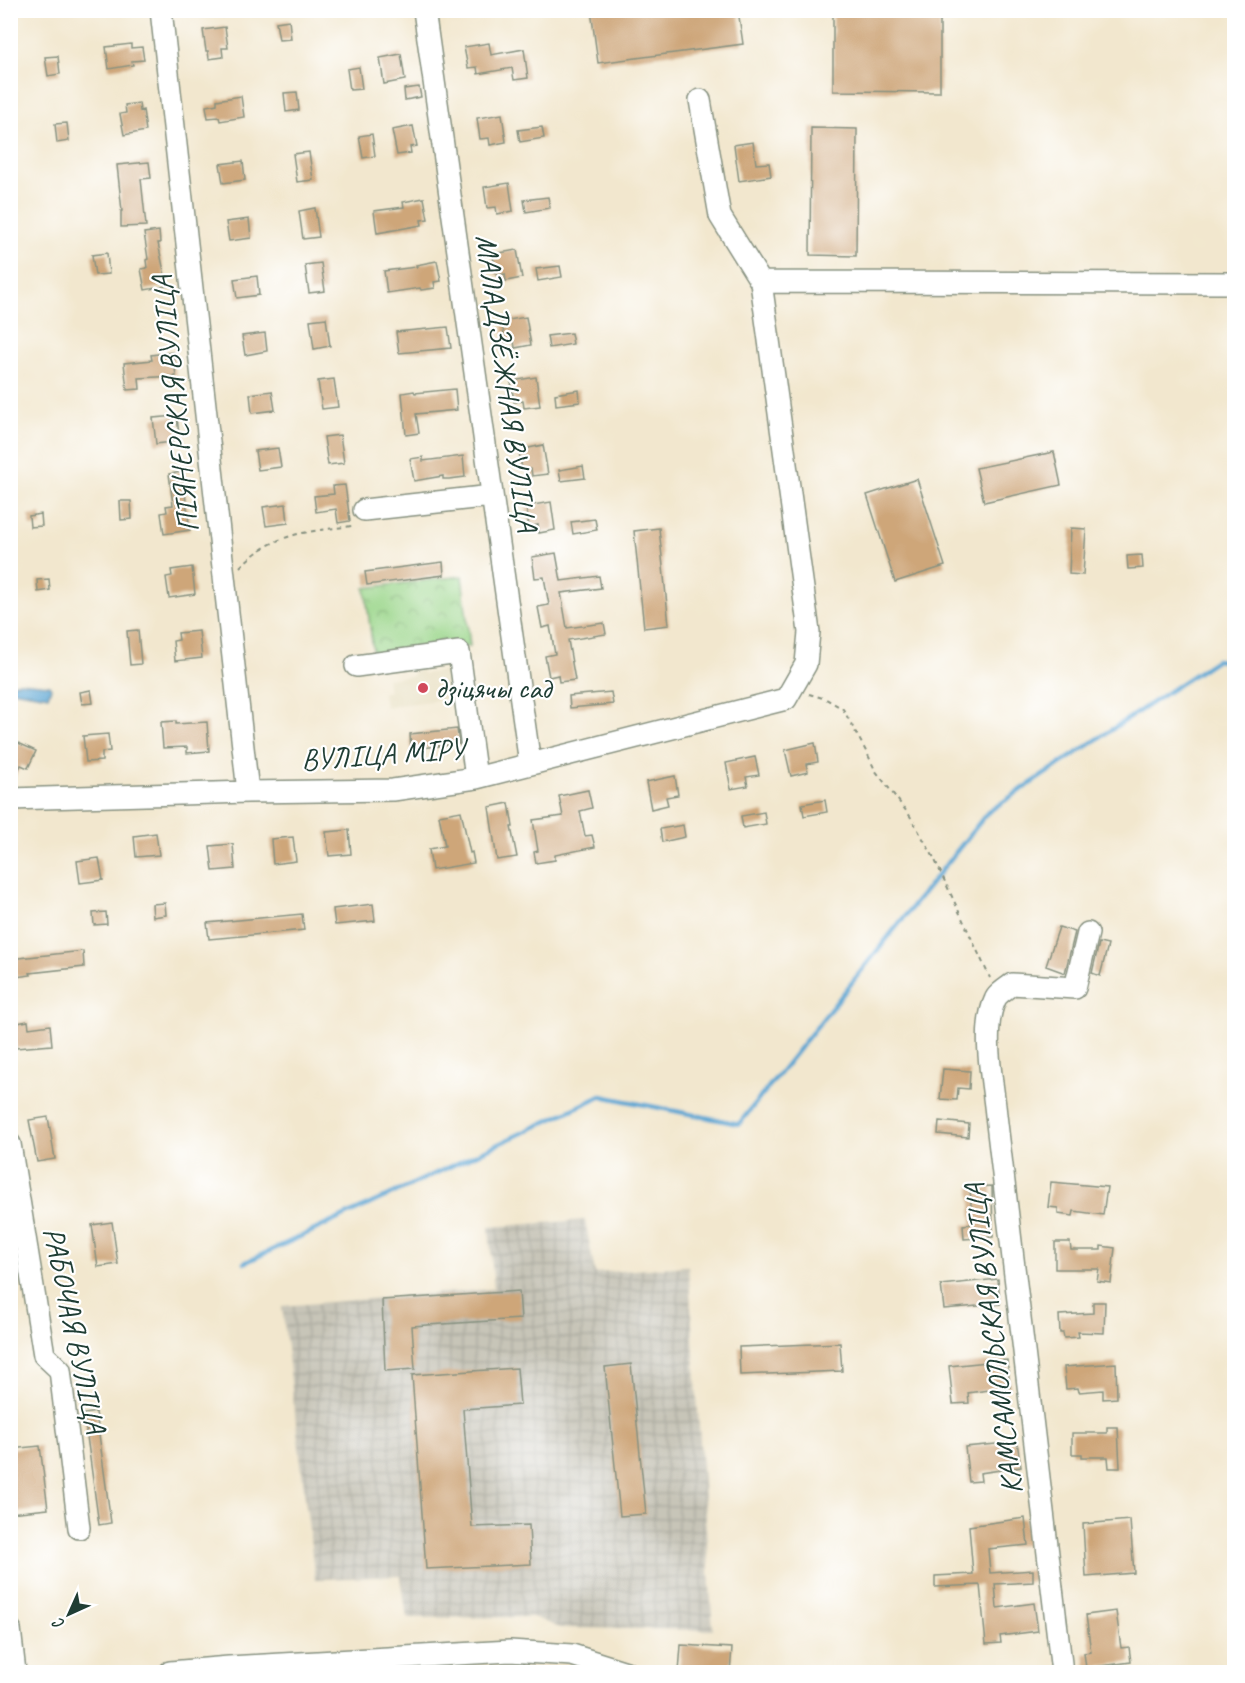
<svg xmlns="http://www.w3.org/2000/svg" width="1245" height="1683" viewBox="0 0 1245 1683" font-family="Caveat,sans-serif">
  <defs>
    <pattern id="industrial-grid" width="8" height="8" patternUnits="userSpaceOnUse" patternTransform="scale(1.5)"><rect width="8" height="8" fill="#c7c5b8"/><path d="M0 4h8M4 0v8" fill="none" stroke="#aaaa9f"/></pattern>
    <pattern id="park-crowns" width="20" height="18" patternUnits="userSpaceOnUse" patternTransform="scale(1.5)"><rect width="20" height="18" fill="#9ad589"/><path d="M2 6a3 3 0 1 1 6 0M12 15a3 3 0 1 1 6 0" fill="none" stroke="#7dae71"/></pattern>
  </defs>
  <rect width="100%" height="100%" fill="#fff"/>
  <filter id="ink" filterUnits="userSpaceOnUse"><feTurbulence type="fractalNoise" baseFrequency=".0167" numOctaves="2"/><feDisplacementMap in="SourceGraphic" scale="12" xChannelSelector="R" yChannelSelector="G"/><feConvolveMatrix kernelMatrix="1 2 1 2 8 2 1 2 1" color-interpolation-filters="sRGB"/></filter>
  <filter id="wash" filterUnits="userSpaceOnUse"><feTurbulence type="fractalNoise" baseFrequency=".008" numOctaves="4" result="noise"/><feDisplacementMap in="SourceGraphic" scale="24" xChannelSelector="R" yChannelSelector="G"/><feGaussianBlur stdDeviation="1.35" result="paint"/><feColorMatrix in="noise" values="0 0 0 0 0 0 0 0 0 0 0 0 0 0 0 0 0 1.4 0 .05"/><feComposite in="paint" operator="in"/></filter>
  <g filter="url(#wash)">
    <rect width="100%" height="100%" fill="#f2e7ce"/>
    <path fill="#e5dbba" d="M 422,670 L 423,674 L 448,671 L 450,683 L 458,682 L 460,697 L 385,707 L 383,693 L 389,691 L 387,679 L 413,676 L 413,671 Z"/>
    <path fill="url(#industrial-grid)" d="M 585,1220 L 595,1273 L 688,1266 L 713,1630 L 560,1628 L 533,1617 L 407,1618 L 401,1576 L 315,1579 L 282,1306 L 494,1289 L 489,1227 Z"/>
    <path fill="url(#park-crowns)" stroke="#5c895e" stroke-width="1.5" d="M 462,576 L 470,646 L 374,658 L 365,588 Z"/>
    <path fill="#5ba5d2" stroke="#3d7183" stroke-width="1.5" d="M 20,682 L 49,685 L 51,688 L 48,696 L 12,690 L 11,688 L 13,684 Z"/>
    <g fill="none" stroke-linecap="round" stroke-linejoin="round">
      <path stroke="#5ba5d2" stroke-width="4.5" d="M 244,1263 L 601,1096 L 739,1124 L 988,812 L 1216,660 L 1234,662"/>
    </g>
    <g id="blocks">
      <path fill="#cea679" d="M 591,10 L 738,10 L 743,44 L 598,63 Z
        M 833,10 L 940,10 L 940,92 L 833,91 Z
        M 289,20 L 291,39 L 279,40 L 276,22 Z
        M 225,27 L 228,48 L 222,48 L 223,57 L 209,59 L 208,51 L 206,51 L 203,30 Z
        M 489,43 L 491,55 L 524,49 L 528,78 L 514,80 L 512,68 L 478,74 L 477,67 L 468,68 L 464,47 Z
        M 131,44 L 131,48 L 142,47 L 144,60 L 132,61 L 133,65 L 109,69 L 106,47 Z
        M 401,54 L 405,80 L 384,84 L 380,58 Z
        M 58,56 L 60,74 L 48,76 L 45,57 Z
        M 359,67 L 362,89 L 350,90 L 347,69 Z
        M 419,87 L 421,97 L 405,100 L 404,89 Z
        M 297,92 L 299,110 L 286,112 L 284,93 Z
        M 241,96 L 244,117 L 220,121 L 219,117 L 208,118 L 206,106 L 217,104 L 217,100 Z
        M 139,103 L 140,111 L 143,110 L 146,131 L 124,135 L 120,114 L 126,113 L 125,105 Z
        M 502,114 L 506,142 L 490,145 L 489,138 L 480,139 L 477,118 Z
        M 67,123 L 69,141 L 57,143 L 55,124 Z
        M 413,126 L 417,146 L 410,147 L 411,153 L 397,155 L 392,130 Z
        M 542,127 L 544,138 L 520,142 L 518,130 Z
        M 811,128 L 857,129 L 856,256 L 810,255 Z
        M 372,134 L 375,156 L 363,158 L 359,136 Z
        M 753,142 L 756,164 L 769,163 L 771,176 L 739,181 L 734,145 Z
        M 309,152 L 313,180 L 297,182 L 293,154 Z
        M 243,161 L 245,180 L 223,183 L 220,164 Z
        M 149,162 L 151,178 L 141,179 L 146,226 L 121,227 L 121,211 L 122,211 L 117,165 Z
        M 509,183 L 513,211 L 497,214 L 496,207 L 487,208 L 484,187 Z
        M 548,197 L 550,208 L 526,212 L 524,200 Z
        M 424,198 L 428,219 L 421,220 L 422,225 L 377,233 L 374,211 L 404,207 L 403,202 Z
        M 315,208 L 319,237 L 303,239 L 299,211 Z
        M 249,219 L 251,238 L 229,241 L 226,222 Z
        M 159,231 L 160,243 L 158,243 L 167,286 L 145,290 L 141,269 L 147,268 L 146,260 L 148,259 L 144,233 Z
        M 517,250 L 522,278 L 506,281 L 505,274 L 496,275 L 493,254 Z
        M 107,253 L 109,274 L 95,275 L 92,255 Z
        M 437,261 L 441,281 L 434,282 L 435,288 L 421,290 L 420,288 L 387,293 L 384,271 L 417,267 L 416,265 Z
        M 321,263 L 325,291 L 309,293 L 305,265 Z
        M 560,266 L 562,277 L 538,281 L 536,269 Z
        M 257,276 L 259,295 L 237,298 L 234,279 Z
        M 526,317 L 531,345 L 515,348 L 514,341 L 505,342 L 502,321 Z
        M 326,318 L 330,346 L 314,349 L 310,320 Z
        M 448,327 L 451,348 L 399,353 L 396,332 Z
        M 265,333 L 267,351 L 245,355 L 242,336 Z
        M 571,333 L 573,344 L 549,348 L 547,336 Z
        M 173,352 L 176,376 L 139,378 L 140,389 L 127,390 L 124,363 L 152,360 L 151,355 Z
        M 536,377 L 540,406 L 524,408 L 523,401 L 514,402 L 511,381 Z
        M 334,379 L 338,407 L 322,409 L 318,381 Z
        M 455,389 L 457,410 L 416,414 L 419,433 L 406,435 L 402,393 L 414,391 L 415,393 Z
        M 579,390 L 580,402 L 556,405 L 555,394 Z
        M 272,391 L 275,410 L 252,413 L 250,394 Z
        M 177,416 L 179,436 L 172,437 L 172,442 L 156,444 L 153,418 Z
        M 340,435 L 344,463 L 328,465 L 324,437 Z
        M 543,445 L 548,474 L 532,476 L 531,469 L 522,470 L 519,450 Z
        M 278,448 L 281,467 L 258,470 L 255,451 Z
        M 1054,452 L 1061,485 L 984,502 L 976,468 Z
        M 463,456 L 465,477 L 449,479 L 443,479 L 443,476 L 414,481 L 410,459 L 423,457 L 423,461 Z
        M 583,466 L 585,478 L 561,481 L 559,470 Z
        M 182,472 L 190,530 L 164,534 L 161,513 L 167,512 L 166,506 L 173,505 L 169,474 Z
        M 917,479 L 945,566 L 895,582 L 867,495 Z
        M 345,485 L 350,521 L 338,523 L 336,509 L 316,512 L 314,496 L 334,494 L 333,486 Z
        M 120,501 L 131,501 L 132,519 L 121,520 Z
        M 551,502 L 555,530 L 539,533 L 538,525 L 529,527 L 526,506 Z
        M 286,504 L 288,523 L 266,526 L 263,507 Z
        M 41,514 L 42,526 L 30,527 L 29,516 Z
        M 595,519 L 597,530 L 573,534 L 571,522 Z
        M 659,528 L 669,625 L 644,628 L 634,531 Z
        M 1071,528 L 1086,529 L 1083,575 L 1069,574 Z
        M 556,553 L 561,581 L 599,576 L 601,588 L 561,593 L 567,628 L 604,623 L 606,634 L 568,640 L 575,680 L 559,682 L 558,675 L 549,677 L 545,656 L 555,654 L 550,626 L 542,628 L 538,607 L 549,605 L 544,577 L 535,578 L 532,557 Z
        M 1142,555 L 1143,568 L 1128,569 L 1127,556 Z
        M 443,562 L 444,575 L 367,585 L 365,572 Z
        M 192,567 L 195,594 L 169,598 L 166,577 L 172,576 L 171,570 Z
        M 49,579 L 50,590 L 38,592 L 37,580 Z
        M 138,630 L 141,664 L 130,665 L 127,631 Z
        M 199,631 L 202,658 L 175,661 L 173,641 L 179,640 L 178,633 Z
        M 91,690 L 93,703 L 82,704 L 80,692 Z
        M 611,692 L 613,704 L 570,708 L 569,696 Z
        M 176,721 L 176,724 L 207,722 L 209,751 L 187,753 L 187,747 L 163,748 L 161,722 Z
        M 457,729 L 459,744 L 411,749 L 410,734 Z
        M 108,734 L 110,751 L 102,752 L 102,761 L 86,762 L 83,736 Z
        M 14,741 L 36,751 L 28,768 L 21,765 L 10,786 L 10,747 Z
        M 815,743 L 818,762 L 806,764 L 808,772 L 791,776 L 785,750 Z
        M 755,757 L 759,775 L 746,777 L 748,786 L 731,789 L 726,763 Z
        M 675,776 L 678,795 L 666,797 L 668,805 L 651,809 L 646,782 Z
        M 588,790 L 592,808 L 580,811 L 585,836 L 592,835 L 595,847 L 555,855 L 555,860 L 536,863 L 534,852 L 538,851 L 533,820 L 563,816 L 559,796 Z
        M 825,800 L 827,812 L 804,816 L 802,804 Z
        M 509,803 L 513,827 L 511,827 L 517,857 L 497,860 L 489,807 Z
        M 461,811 L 470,853 L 472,852 L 474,863 L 432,870 L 429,849 L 445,846 L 439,815 Z
        M 764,812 L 766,824 L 743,828 L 741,816 Z
        M 683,825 L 685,837 L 662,842 L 660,829 Z
        M 349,830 L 351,854 L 329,856 L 326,832 Z
        M 156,833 L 159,855 L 136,857 L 134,836 Z
        M 293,837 L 296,861 L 273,864 L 271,839 Z
        M 233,844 L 235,869 L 213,871 L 210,846 Z
        M 99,858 L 103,880 L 80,883 L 77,861 Z
        M 165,903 L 166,915 L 153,917 L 152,904 Z
        M 373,904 L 375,921 L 335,925 L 333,909 Z
        M 106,912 L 107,924 L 94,925 L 93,913 Z
        M 302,914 L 304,930 L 209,939 L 207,923 Z
        M 1059,927 L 1075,932 L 1065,973 L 1046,966 Z
        M 1099,943 L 1108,945 L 1100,976 L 1092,973 Z
        M 83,951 L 84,967 L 30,973 L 31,975 L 16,977 L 15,970 L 10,971 L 10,959 Z
        M 28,1021 L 29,1028 L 50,1025 L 52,1045 L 16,1048 L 12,1024 Z
        M 943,1069 L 970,1071 L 969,1089 L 958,1088 L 957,1100 L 940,1099 Z
        M 48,1117 L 55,1159 L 37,1162 L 29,1120 Z
        M 939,1121 L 969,1124 L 968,1137 L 938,1134 Z
        M 1051,1182 L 1107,1187 L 1103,1215 L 1074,1211 L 1073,1216 L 1058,1214 L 1058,1208 L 1048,1207 Z
        M 992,1186 L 993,1237 L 964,1239 L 963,1225 L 972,1224 L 970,1187 Z
        M 112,1222 L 118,1264 L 98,1267 L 92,1225 Z
        M 1055,1242 L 1070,1242 L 1071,1250 L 1101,1250 L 1101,1246 L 1115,1248 L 1111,1283 L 1097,1281 L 1099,1269 L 1055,1269 Z
        M 998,1279 L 1000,1304 L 944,1309 L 941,1285 Z
        M 519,1291 L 521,1319 L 412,1326 L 415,1369 L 385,1371 L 382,1300 Z
        M 1093,1302 L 1105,1302 L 1104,1333 L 1078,1332 L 1079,1337 L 1064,1338 L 1063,1333 L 1060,1333 L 1059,1315 L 1093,1313 Z
        M 840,1343 L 842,1371 L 740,1375 L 739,1347 Z
        M 1007,1360 L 1010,1387 L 968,1393 L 969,1403 L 953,1404 L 949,1366 Z
        M 1116,1363 L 1117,1398 L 1103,1399 L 1103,1390 L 1079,1392 L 1078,1388 L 1066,1389 L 1064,1367 Z
        M 631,1364 L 646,1514 L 620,1516 L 605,1367 Z
        M 517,1368 L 520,1405 L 463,1409 L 472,1527 L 529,1525 L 531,1564 L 426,1569 L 412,1375 Z
        M 96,1412 L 111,1523 L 99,1525 L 84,1414 Z
        M 1107,1427 L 1118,1427 L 1120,1468 L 1109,1468 L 1108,1457 L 1082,1457 L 1082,1454 L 1072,1454 L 1072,1433 L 1107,1433 Z
        M 1017,1442 L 1021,1467 L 980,1473 L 981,1481 L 969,1482 L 965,1447 Z
        M 40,1446 L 48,1509 L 10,1513 L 10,1449 Z
        M 1025,1518 L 1028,1545 L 988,1549 L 990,1573 L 1033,1570 L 1033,1582 L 995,1584 L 997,1608 L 1034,1603 L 1038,1631 L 1000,1636 L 1001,1643 L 986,1644 L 980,1585 L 935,1587 L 935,1576 L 973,1574 L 969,1526 Z
        M 1130,1520 L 1134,1573 L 1086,1577 L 1083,1524 Z
        M 1116,1611 L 1121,1648 L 1129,1647 L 1131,1662 L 1086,1668 L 1084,1653 L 1091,1652 L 1086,1615 Z
        M 681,1645 L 732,1648 L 730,1672 L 679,1672 Z"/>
    </g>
  </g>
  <g filter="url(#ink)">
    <use href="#blocks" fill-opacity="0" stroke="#889281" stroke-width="1.5"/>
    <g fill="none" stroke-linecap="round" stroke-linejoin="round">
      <g stroke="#889281" stroke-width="24">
        <path id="minor" d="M 161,10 L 248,792
          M 424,10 L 530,764
          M 761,282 L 1234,283
          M 364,510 L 492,496
          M 356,666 L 459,652 L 476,778
          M 10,799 L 248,792 L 393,790 L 476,778 L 786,699 L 806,664 L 809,632 L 761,282 L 720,216 L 700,100
          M 10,1144 L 44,1355 L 60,1370 L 79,1528
          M 10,1629 L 15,1672
          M 170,1672 L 229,1667 L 510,1651 L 572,1655 L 626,1672
          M 1062,1672 L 996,1115 C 993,1082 981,1031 995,1000 C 997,994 1006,989 1012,984 L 1075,988 L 1088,933"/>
      </g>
      <path stroke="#889281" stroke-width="2" stroke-dasharray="4.5 4.5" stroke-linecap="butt" d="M 240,567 C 275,532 306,532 352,526 L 354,524
        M 809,694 L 826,699 L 843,709 L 868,755 L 875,770 L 910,816 L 933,856 L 990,978"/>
      <use href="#minor" stroke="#fff" stroke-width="21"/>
    </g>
  </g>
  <circle fill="#d1495b" stroke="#fff" stroke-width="2" cx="423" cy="688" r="6"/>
  <g text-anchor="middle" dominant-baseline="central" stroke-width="4.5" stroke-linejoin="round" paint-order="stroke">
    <g font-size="30" fill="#1f3d34" stroke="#fff">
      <text transform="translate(507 383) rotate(82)">МАЛАДЗЁЖНАЯ ВУЛІЦА</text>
      <text transform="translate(175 404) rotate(-96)">ПІЯНЕРСКАЯ ВУЛІЦА</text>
      <text transform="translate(383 754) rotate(-4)">ВУЛІЦА МІРУ</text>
      <text transform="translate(75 1330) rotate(78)">РАБОЧАЯ ВУЛІЦА</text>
      <text transform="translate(993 1339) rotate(-97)">КАМСАМОЛЬСКАЯ ВУЛІЦА</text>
    </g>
    <g font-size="30" fill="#1f3d34" stroke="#fff" text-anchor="start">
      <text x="435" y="688">дзіцячы сад</text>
    </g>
  </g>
  <rect width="1245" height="1683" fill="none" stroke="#fff" stroke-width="36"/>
  <g transform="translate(69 1614) rotate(225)" stroke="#ffffff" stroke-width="4.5" paint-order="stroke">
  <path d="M0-4.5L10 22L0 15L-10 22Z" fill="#1f3d34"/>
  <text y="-9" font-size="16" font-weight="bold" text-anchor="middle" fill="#1f3d34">С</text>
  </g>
</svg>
